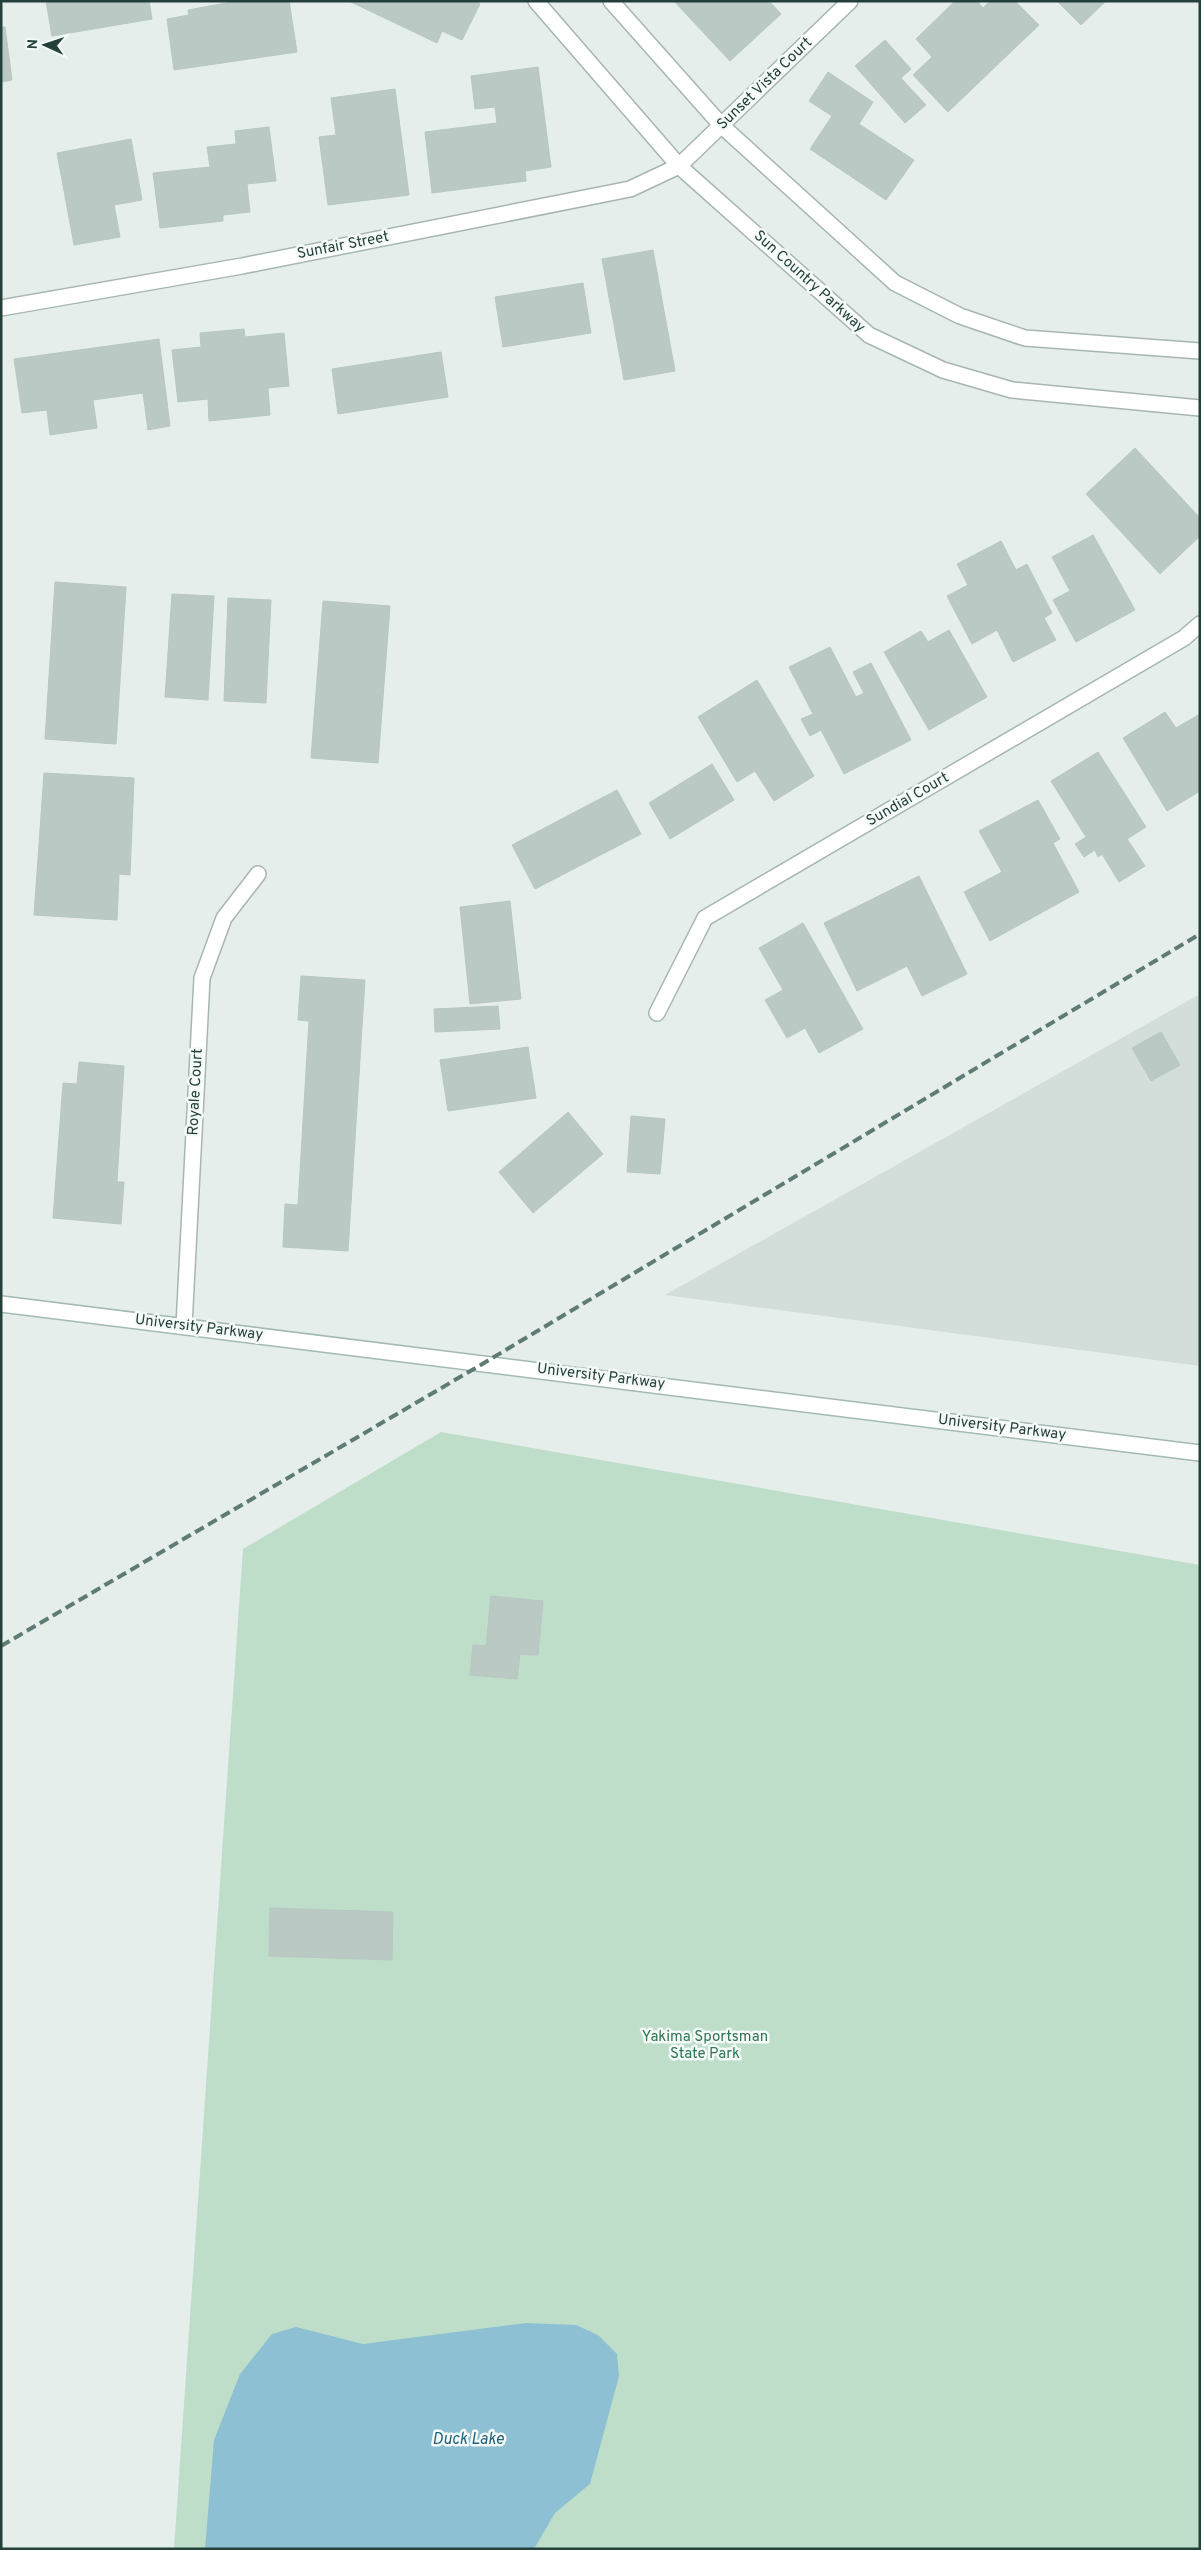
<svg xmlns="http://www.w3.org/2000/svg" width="1201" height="2550" viewBox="0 0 1201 2550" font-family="Overpass,sans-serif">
  <rect width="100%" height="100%" fill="#e5eeeb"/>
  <path fill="#d3deda" d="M 1200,994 L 1200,1366 L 665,1295 Z"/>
  <path fill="#bedeca" d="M 441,1432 L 1200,1565 L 1200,2549 L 174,2549 L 243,1549 Z"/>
  <path fill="#8dc0d2" d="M 526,2323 L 576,2325 L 598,2335 L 617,2354 L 619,2376 L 590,2484 L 555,2513 L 534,2549 L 205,2549 L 214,2440 L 240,2374 L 272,2334 L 296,2327 L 363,2344 Z"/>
  <path fill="#bac9c4" stroke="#b7c7c2" d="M 46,1 L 149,1 L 152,19 L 52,36 Z
    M 237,1 L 289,1 L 297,52 L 174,70 L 167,19 L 189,15 L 188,10 Z
    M 349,1 L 475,1 L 480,4 L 462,40 L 442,31 L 437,43 Z
    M 674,1 L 769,1 L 781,14 L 730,61 Z
    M 955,1 L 977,1 L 983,8 L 990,1 L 1015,1 L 1039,25 L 948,112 L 913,75 L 932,57 L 916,39 Z
    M 1057,1 L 1106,1 L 1081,25 Z
    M 1,27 L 5,27 L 12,80 L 1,82 Z
    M 885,40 L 911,69 L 901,78 L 926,105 L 905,123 L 855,66 Z
    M 538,67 L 551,167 L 525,171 L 526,181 L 432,193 L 425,132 L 497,123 L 495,107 L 475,109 L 471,76 Z
    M 828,72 L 873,102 L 859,124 L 914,160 L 886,200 L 810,149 L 832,116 L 809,101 Z
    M 395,89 L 409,195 L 328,205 L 319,137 L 336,135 L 331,98 Z
    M 269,127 L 276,181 L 247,184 L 250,212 L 223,215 L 223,221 L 160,228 L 153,173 L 210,167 L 207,147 L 236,144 L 235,131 Z
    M 131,139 L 142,200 L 114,205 L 120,237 L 74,245 L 57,153 Z
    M 653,250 L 675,371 L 624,380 L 602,259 Z
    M 583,283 L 591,333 L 503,347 L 495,297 Z
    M 244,329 L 245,337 L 284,333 L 289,386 L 268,388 L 270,415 L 209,421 L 208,399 L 178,402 L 172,350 L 201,347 L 200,333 Z
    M 159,339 L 170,426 L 148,430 L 143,393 L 93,400 L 97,428 L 50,435 L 47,410 L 22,413 L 14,359 Z
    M 441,352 L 448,397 L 338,414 L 332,369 Z
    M 1135,448 L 1200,518 L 1200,536 L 1160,574 L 1086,494 Z
    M 1093,535 L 1135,610 L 1076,642 L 1053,600 L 1070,591 L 1052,557 Z
    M 1001,541 L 1016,570 L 1027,564 L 1052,613 L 1044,618 L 1056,640 L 1013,662 L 997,630 L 972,644 L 947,596 L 968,585 L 957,564 Z
    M 55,582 L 126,587 L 116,744 L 45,739 Z
    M 172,594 L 214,596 L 208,700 L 165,697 Z
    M 228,598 L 271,600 L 266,703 L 224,701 Z
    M 323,601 L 390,606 L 378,763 L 311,758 Z
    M 949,630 L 987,697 L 929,730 L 884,652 L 921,631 L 928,642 Z
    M 830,647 L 856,697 L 864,693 L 853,672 L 871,663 L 911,740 L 844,774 L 821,730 L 810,736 L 801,719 L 813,714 L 789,667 Z
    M 757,680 L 814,776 L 774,801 L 755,771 L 737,782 L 698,717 Z
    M 1165,712 L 1176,728 L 1200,714 L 1200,791 L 1167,811 L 1123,738 Z
    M 1098,752 L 1146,827 L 1127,839 L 1145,866 L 1119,882 L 1102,854 L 1098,857 L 1095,850 L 1084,857 L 1075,844 L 1086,837 L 1051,781 Z
    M 712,764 L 734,800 L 670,839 L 649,803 Z
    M 44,773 L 134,778 L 130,875 L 119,874 L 117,920 L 34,915 Z
    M 617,790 L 641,834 L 535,889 L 512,845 Z
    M 1038,800 L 1060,839 L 1053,843 L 1079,892 L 990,941 L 964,892 L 1002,872 L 979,831 Z
    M 919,876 L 967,974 L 922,996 L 907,966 L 857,991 L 824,923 Z
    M 510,901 L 521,999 L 470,1004 L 460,907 Z
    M 803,923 L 863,1029 L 819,1053 L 805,1028 L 787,1038 L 765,1000 L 783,990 L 759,948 Z
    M 301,976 L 365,980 L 348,1251 L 283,1247 L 285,1204 L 298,1205 L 309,1021 L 298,1020 Z
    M 498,1006 L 500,1029 L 435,1032 L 434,1009 Z
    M 1161,1032 L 1180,1065 L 1151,1081 L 1132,1048 Z
    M 528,1047 L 536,1098 L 448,1111 L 440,1060 Z
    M 79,1062 L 124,1066 L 117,1182 L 124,1182 L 121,1224 L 53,1218 L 63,1083 L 77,1084 Z
    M 568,1112 L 603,1154 L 533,1213 L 499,1172 Z
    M 631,1116 L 665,1119 L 660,1174 L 627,1172 Z
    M 491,1596 L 543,1601 L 538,1655 L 520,1654 L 517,1679 L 470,1675 L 473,1645 L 486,1646 Z
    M 270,1908 L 393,1912 L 392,1960 L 269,1956 Z"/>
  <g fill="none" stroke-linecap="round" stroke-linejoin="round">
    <g stroke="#a7b6b3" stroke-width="18">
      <path id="street" d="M 536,1 L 679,166 L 869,335 L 943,370 L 1012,390 L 1200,408
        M 611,1 L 722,126 L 895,283 L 960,316 L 1025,338 L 1200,351
        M 1,308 L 242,266 L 630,189 L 679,166 L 850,1
        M 657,1013 L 705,918 L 1184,638 L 1200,624
        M 184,1326 L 202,978 L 224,918 L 258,874"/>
    </g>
    <g stroke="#a3b9b4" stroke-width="18">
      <path id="secondary" d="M 1,1304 L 1200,1453"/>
    </g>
    <use href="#street" stroke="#fff" stroke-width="15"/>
    <use href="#secondary" stroke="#fff" stroke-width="15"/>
    <path stroke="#5e7b76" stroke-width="4" stroke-dasharray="10 5" stroke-linecap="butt" d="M 1,1646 L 484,1363 L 1200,934"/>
  </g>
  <g text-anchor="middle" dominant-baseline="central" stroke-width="5" stroke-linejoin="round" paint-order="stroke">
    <g font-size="15" fill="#24403b" stroke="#f5faf8">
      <text transform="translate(765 84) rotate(-44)">Sunset Vista Court</text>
      <text transform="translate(343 246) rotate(-11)">Sunfair Street</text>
      <text transform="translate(809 282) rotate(42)">Sun Country Parkway</text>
      <text transform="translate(908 800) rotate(-30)">Sundial Court</text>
      <text transform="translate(196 1092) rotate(-87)">Royale Court</text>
      <text transform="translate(199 1328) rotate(7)">University Parkway</text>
      <text transform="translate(601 1377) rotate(7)">University Parkway</text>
      <text transform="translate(1002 1428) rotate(7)">University Parkway</text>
    </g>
    <g font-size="15" fill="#2e7652" stroke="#f5faf8">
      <text x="705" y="2037">Yakima Sportsman<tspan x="705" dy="17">State Park</tspan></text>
    </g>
    <g font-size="16" font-style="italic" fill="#1d627c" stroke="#f5faf8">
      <text x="468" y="2440">Duck Lake</text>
    </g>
  </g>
  <rect width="1201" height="2550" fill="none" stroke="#24403b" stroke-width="5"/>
  <g transform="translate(45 45) rotate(273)" stroke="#f5faf8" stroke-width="4" paint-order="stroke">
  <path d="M0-4L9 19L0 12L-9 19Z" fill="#24403b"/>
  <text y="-8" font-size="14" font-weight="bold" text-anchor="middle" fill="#24403b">N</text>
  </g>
</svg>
